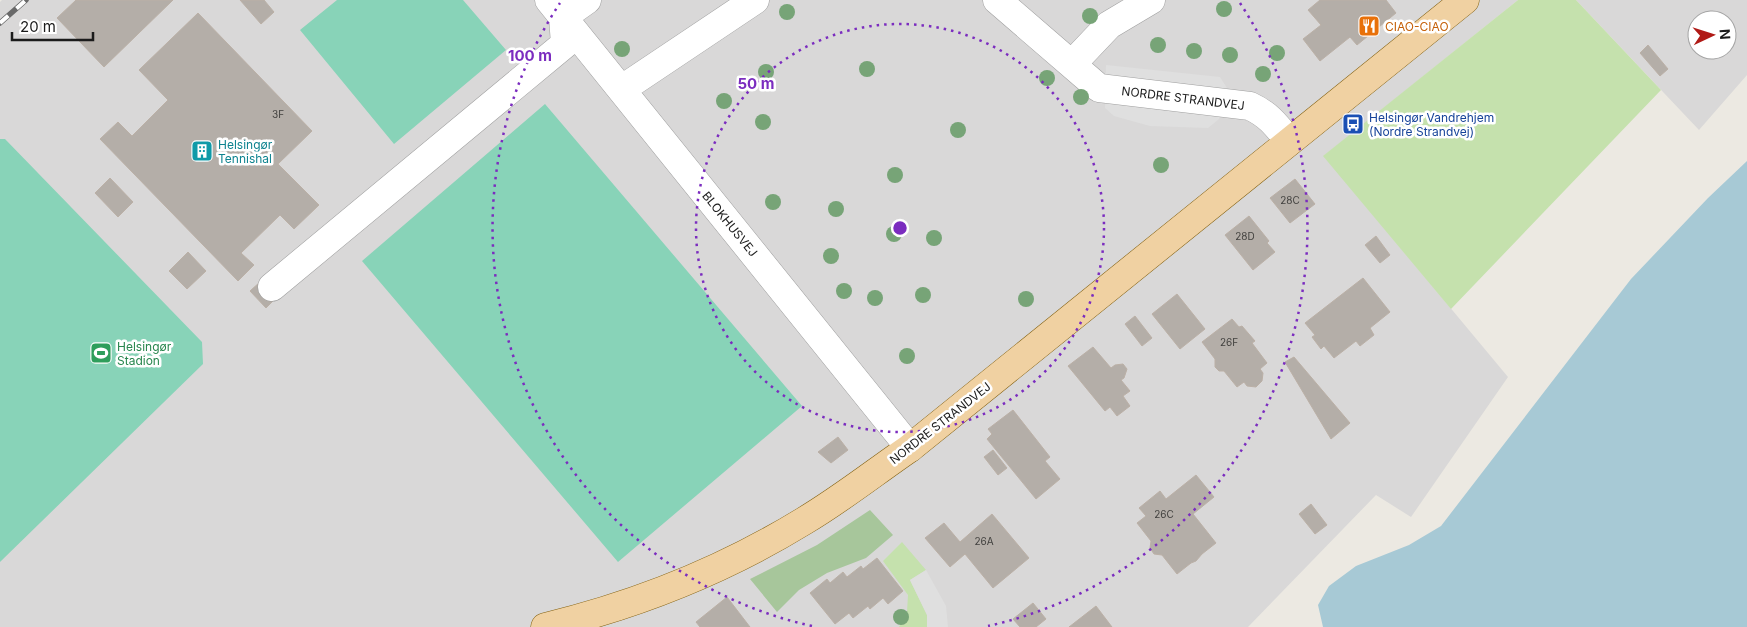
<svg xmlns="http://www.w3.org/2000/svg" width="1747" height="627" viewBox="0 0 1747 627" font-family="Inter,sans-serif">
  <rect width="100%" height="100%" fill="#ece9e2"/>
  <path fill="#d9d8d8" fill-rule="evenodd" d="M 2,0 L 1518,0 L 1324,156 L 1508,377 L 1411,517 L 1376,495 L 1248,627 L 0,627 L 0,2 Z
    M 1576,0 L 1747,0 L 1747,75 L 1699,130 ZM 1697,20 L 1727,20 L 1727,50 L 1697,50 Z"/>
  <path fill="#c5e1ad" d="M 1518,0 L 1576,0 L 1661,90 L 1451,309 L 1323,156 Z
    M 902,542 L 926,570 L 910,580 L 927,615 L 927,627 L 899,627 L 907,612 L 908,595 L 883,561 Z"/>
  <path fill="#a7c69b" d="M 870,510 L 893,535 L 866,558 L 827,573 L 799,590 L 777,612 L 750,579 L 817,545 Z"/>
  <path fill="#88d3b8" d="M 337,0 L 463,0 L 506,50 L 394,144 L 300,30 Z
    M 545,104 L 802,406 L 618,562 L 362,261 Z
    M 0,139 L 5,139 L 202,342 L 203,364 L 0,562 Z"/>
  <path fill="#dfdfdf" d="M 1106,65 L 1220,77 L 1227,88 L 1219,119 L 1208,128 L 1150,126 L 1114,116 L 1105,108 Z
    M 926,570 L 946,606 L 948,627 L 927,627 L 927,615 L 910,580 Z"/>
  <path fill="#a7c9d5" d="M 1747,161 L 1747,627 L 1323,627 L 1318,605 L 1329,586 L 1356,566 L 1409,545 L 1441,526 L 1631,279 L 1708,198 Z"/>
  <path fill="#b4aea8" stroke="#bbb0a6" d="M 76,0 L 173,0 L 104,67 L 57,18 Z
    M 240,0 L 264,0 L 274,12 L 261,24 Z
    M 1320,0 L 1386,0 L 1396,13 L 1357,45 L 1350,37 L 1320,61 L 1303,39 L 1321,25 L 1308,10 Z
    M 198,13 L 312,131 L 278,164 L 319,205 L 294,229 L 280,215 L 241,253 L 254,265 L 238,281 L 100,139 L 118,122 L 132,136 L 168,100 L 139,70 Z
    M 1648,45 L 1668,69 L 1660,76 L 1640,53 Z
    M 110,178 L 133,202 L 118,217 L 95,193 Z
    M 1295,179 L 1315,204 L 1290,223 L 1270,198 Z
    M 1249,216 L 1269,241 L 1267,243 L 1275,252 L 1253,270 L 1225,235 Z
    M 1376,236 L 1390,255 L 1380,263 L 1365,245 Z
    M 188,252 L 206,271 L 187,289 L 169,271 Z
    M 1363,278 L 1390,312 L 1370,328 L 1374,335 L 1360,346 L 1356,341 L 1334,358 L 1324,346 L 1321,349 L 1312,337 L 1315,335 L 1305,323 Z
    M 260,282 L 275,299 L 266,308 L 250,291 Z
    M 1177,294 L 1205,329 L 1180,349 L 1152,314 Z
    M 1135,316 L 1152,338 L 1142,346 L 1125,324 Z
    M 1232,319 L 1239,327 L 1242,326 L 1255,341 L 1252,343 L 1267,363 L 1260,369 L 1263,373 L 1262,381 L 1256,387 L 1247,386 L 1244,382 L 1237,387 L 1224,371 L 1219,371 L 1215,367 L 1215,359 L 1202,342 Z
    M 1093,347 L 1111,368 L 1115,365 L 1123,364 L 1127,369 L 1124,378 L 1121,380 L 1130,391 L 1123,396 L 1130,406 L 1117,416 L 1110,407 L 1105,411 L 1068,366 Z
    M 1294,357 L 1350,423 L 1331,439 L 1285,362 Z
    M 1013,410 L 1050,457 L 1045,461 L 1060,479 L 1036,499 L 987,439 L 992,434 L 988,429 Z
    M 838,437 L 848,450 L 831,463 L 818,452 Z
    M 993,450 L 1007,468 L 998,475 L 984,457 Z
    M 1196,475 L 1214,497 L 1193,514 L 1216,543 L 1202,554 L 1196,561 L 1191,563 L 1177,574 L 1162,555 L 1154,554 L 1150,548 L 1151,541 L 1137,523 L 1146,516 L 1139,508 L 1160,491 L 1166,499 Z
    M 1311,504 L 1327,525 L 1315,534 L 1299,514 Z
    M 992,514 L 1029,558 L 993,588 L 965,554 L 950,567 L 925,538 L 944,523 L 960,542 Z
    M 877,558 L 903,591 L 888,604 L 883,598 L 870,609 L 868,606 L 853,618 L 849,613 L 835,624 L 810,593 L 827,579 L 830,583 L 843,572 L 847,577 L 861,566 L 863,569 Z
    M 727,597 L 750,627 L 700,627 L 696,622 Z
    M 1033,603 L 1046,619 L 1036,627 L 1020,627 L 1013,619 Z
    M 1096,606 L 1112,627 L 1069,627 Z"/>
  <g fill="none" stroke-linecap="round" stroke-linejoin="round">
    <g stroke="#9f9f9f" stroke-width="29">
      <path id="minor" d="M 549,0 L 910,448
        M 997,0 L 1099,88 L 1250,106 C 1269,115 1276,125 1289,141
        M 1072,64 L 1109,25 L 1151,0
        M 622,89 L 755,0
        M 272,287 L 565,44 L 563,17 L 587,0"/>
    </g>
    <g stroke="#826010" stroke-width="29">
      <path id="major" d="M 545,627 C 636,605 724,570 804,521 C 841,499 875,472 910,448 L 1465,0"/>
    </g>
    <use href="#minor" stroke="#fff" stroke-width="28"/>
    <use href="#major" stroke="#f0d1a2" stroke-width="28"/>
    <g stroke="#696969" stroke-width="5.5">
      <path id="rail" d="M 0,23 L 26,0"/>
    </g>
    <use href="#rail" stroke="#fff" stroke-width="4" stroke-dasharray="11" stroke-linecap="butt"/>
  </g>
  <g fill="#77a477">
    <circle cx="1224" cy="9" r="8"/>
    <circle cx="787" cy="12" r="8"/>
    <circle cx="1090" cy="16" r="8"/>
    <circle cx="1158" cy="45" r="8"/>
    <circle cx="622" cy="49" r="8"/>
    <circle cx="1194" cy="51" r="8"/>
    <circle cx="1277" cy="53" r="8"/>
    <circle cx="1230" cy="55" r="8"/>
    <circle cx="867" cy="69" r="8"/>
    <circle cx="766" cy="72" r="8"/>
    <circle cx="1263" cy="74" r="8"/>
    <circle cx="1047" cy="78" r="8"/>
    <circle cx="1081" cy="97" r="8"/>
    <circle cx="724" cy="101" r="8"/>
    <circle cx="763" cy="122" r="8"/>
    <circle cx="958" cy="130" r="8"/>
    <circle cx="1161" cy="165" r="8"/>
    <circle cx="895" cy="175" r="8"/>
    <circle cx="773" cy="202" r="8"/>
    <circle cx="836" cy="209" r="8"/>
    <circle cx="894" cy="234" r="8"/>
    <circle cx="934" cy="238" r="8"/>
    <circle cx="831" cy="256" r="8"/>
    <circle cx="844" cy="291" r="8"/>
    <circle cx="923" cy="295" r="8"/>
    <circle cx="875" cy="298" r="8"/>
    <circle cx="1026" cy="299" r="8"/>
    <circle cx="907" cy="356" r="8"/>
    <circle cx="901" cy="617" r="8"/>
  </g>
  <g fill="none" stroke="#7b2cbf" stroke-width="2.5" stroke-dasharray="2.5 5">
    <circle cx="900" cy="228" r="204"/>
    <path d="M812 626A408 408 0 0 1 560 3M1240 3A408 408 0 0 1 988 626"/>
  </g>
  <defs>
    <g id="restaurant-square" transform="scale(1.125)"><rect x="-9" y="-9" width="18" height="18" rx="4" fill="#e8710a" stroke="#fff"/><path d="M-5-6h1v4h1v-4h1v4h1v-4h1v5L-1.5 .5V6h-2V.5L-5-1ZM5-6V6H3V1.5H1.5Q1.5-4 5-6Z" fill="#fff"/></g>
    <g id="bus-square" transform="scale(1.125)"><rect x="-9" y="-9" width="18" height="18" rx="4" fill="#1a4fb4" stroke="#fff"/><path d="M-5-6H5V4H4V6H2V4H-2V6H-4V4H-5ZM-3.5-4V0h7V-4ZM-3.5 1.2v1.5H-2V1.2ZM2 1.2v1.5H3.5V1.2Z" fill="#fff"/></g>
    <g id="building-square" transform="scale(1.125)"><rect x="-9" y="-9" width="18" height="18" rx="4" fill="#0f9aa8" stroke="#fff"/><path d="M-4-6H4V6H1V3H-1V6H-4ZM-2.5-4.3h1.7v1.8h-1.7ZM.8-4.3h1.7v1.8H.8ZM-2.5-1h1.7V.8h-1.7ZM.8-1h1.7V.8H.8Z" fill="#fff"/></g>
    <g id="stadium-square" transform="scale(1.125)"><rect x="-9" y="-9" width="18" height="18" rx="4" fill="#2e9e5b" stroke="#fff"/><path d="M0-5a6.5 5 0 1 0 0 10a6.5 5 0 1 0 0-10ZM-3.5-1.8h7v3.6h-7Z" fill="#fff"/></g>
  </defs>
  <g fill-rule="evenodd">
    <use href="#restaurant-square" x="1369" y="26"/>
    <use href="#bus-square" x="1353" y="124"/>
    <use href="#building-square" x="202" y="151"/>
    <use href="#stadium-square" x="101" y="353"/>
  </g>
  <g text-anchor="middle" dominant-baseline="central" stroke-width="5" stroke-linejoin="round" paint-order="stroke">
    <g font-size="10" fill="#41403e">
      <text x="278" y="114">3F</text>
      <text x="1290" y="200">28C</text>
      <text x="1245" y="236">28D</text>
      <text x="1229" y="342">26F</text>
      <text x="1164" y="514">26C</text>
      <text x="984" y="541">26A</text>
    </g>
    <g font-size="12" fill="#c56008" stroke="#fff" text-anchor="start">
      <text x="1385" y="26">CIAO-CIAO</text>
    </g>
    <g font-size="12" fill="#1b1b1b" stroke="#fff">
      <text transform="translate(1183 98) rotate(7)">NORDRE STRANDVEJ</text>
      <text transform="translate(730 224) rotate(51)">BLOKHUSVEJ</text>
      <text transform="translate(940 423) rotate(-38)">NORDRE STRANDVEJ</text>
    </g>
    <g font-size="12" fill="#164399" stroke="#fff" text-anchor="start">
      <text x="1369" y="117">Helsingør Vandrehjem<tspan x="1369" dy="14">(Nordre Strandvej)</tspan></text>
    </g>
    <g font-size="12" fill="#0d838f" stroke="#fff" text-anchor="start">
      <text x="218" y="144">Helsingør<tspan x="218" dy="14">Tennishal</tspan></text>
    </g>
    <g font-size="12" fill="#27864d" stroke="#fff" text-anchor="start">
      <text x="117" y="346">Helsingør<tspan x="117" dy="14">Stadion</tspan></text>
    </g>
  </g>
  <circle cx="900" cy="228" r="8" fill="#7b2cbf" stroke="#fff" stroke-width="2.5"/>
  <g font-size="15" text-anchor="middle" font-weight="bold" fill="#7b2cbf" stroke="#fff" stroke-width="5" stroke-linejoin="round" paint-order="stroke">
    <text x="530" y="61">100 m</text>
    <text x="756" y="89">50 m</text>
  </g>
  <g transform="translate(1712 35) rotate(86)"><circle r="24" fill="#ffffff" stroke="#a4a4a4"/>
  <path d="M0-4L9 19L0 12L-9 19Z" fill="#b01a16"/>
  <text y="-8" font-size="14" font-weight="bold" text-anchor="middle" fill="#1b1b1b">N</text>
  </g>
  <path d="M12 32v8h81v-8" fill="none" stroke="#1b1b1b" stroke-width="2.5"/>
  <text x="20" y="32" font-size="15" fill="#1b1b1b" stroke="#ffffff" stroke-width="4" paint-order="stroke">20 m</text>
</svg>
